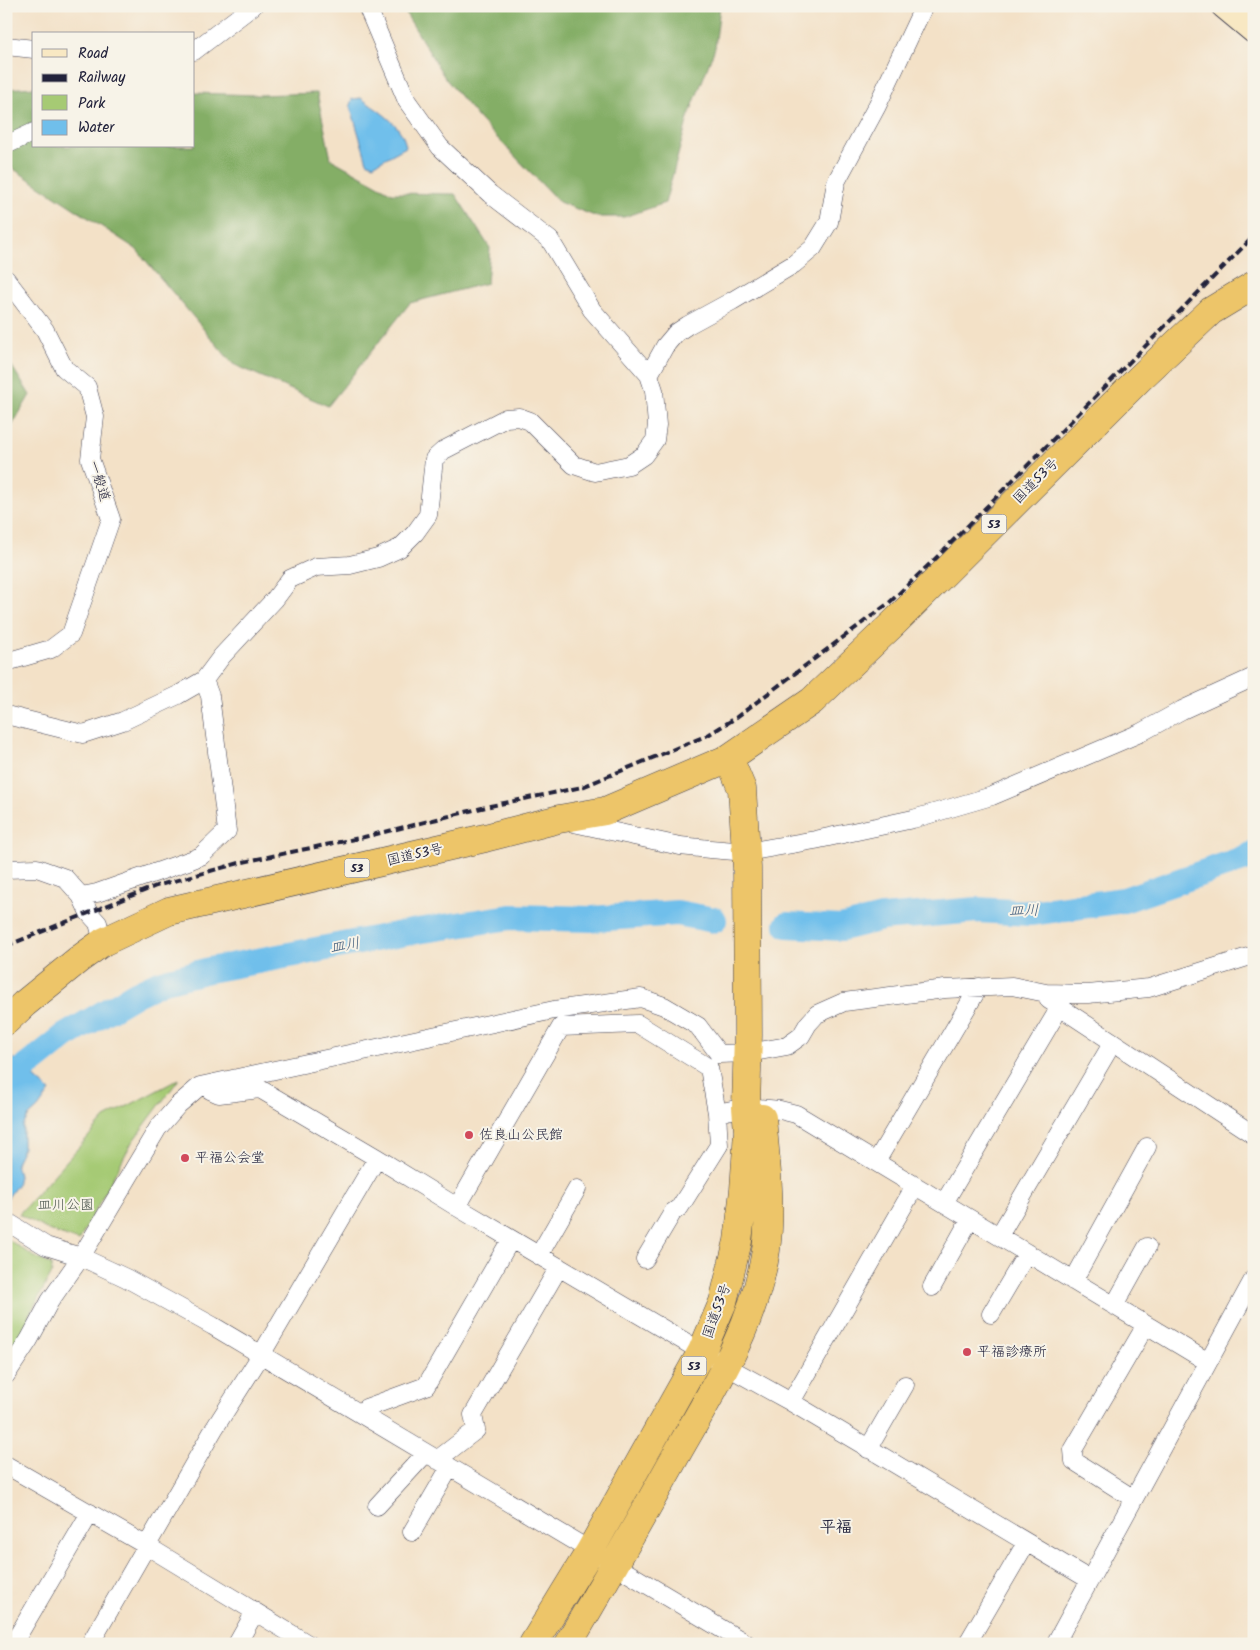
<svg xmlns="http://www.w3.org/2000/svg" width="1260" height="1650" viewBox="0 0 1260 1650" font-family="Kalam,'Klee One',sans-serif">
  <rect width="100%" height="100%" fill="#f7f3e8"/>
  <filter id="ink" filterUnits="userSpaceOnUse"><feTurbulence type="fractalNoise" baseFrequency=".02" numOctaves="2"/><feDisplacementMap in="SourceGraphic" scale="10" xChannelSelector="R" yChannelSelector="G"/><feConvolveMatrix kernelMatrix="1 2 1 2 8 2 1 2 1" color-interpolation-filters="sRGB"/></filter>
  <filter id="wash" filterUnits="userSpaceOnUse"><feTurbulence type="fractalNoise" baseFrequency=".0096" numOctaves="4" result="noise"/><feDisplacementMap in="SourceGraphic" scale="20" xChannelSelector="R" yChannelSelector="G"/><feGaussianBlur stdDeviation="1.12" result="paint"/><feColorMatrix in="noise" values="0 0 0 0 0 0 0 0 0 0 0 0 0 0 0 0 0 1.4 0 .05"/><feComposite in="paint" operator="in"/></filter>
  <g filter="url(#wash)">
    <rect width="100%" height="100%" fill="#f3e1c7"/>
    <path fill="#a6ca74" stroke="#647658" d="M 179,1079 L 132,1142 L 79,1241 L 48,1230 L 19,1214 L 105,1118 Z
      M 6,1238 L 31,1255 L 51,1265 L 52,1273 L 29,1315 L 32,1318 L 6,1362 Z"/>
    <path fill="#84ae66" stroke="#536850" d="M 403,6 L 720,6 L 715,48 L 688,118 L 665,203 L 624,217 L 597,217 L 559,202 L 480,120 L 445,78 L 408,17 Z
      M 34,87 L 34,146 L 194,146 L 194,93 L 258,95 L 317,93 L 331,159 L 392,193 L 455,194 L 490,248 L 487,283 L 410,303 L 328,406 L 233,364 L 136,249 L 6,164 L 6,89 Z
      M 6,357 L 30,395 L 6,436 Z"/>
    <path fill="#70bfeb" stroke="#497093" d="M 361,98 C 378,111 403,124 406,147 L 373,165 L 367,162 L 350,105 L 352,99 Z
      M 12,1057 L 50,1091 L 38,1108 L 28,1117 L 23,1126 L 23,1148 L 16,1163 L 19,1176 L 17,1185 L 6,1200 L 6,1062 Z"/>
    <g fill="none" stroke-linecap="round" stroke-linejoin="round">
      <path stroke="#70bfeb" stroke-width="26" d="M 787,925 L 841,928 L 882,918 L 977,910 L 1030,913 L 1124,900 L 1240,860 L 1254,854
        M 6,1083 L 65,1036 L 136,994 L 161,982 L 209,970 L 417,931 L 511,917 L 592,919 L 677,913 L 714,920"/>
    </g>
  </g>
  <g filter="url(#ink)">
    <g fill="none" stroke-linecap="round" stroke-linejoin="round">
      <g stroke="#413f50" stroke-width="19">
        <path id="street" d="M 6,46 L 34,49
          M 194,51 L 253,6
          M 6,145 L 34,132
          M 6,279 L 45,330 L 64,368 L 87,387 L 95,417 L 90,459 L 111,519 L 71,634 L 51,649 L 6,662
          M 649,375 L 665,346 L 676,333 L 688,325 L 732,301 L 794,264 L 813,248 L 829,222 L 836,182 L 877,106 L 924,6
          M 6,715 L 83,734 L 123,721 L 178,695 L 204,680 L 222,656 L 275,599 L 290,579 L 316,567 L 350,565 L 378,558 L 400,548 L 415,533 L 428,515 L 434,459 L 444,450 L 506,418 L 519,417 L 530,421 L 574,465 L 595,472 L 629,465 L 644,455 L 655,440 L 657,425 L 654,390 L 649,375 L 592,310 L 550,240 L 490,194 L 440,147 L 407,101 L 367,6
          M 569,822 L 680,846 L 710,849 L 747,852 L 815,840 L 913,819 L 992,796 L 1140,733 L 1182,710 L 1254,677
          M 6,869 L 37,868 L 65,878 L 81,896 L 89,913 L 98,923 L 103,942
          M 81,896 L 97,893 L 191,860 L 201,856 L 227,831 L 210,696 L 204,680
          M 1046,993 L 1049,1000 L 1254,1135
          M 210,1090 L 219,1094 L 260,1089 L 377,1158 L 457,1207 L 726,1366 L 791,1402 L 1090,1580
          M 876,1162 L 979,987
          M 944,1203 L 1060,1007
          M 457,1207 L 561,1027 L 638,1024 L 709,1068 L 717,1113 L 746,1107 L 780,1110 L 796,1114 L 1208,1362
          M 6,1221 L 46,1246 L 81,1257 L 126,1278 L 213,1326 L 747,1644
          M 999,1236 L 1113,1042
          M 539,1255 L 577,1189
          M 645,1259 L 673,1212 L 680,1207 L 719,1145 L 717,1113
          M 1073,1281 L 1147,1147
          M 932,1287 L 970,1219
          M 1114,1306 L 1147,1247
          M 991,1314 L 1027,1253
          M 6,1375 L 29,1340 L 50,1301 L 81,1257 L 158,1128 L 178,1105 L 200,1086 L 554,1010 L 641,998 L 664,1006 L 698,1026 L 719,1054 L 748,1053 L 787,1046 L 801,1036 L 808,1024 L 817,1014 L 844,1002 L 945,989 L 1012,986 L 1046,993 L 1088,994 L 1149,988 L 1254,955
          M 791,1402 L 915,1186
          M 361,1414 L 366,1408 L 426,1386 L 511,1239
          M 868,1449 L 905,1385
          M 437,1460 L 476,1430 L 473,1415 L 559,1267
          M 6,1465 L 147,1546 L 308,1644
          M 1134,1499 L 1074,1461 L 1073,1450 L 1146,1325
          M 377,1506 L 426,1453
          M 412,1532 L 450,1467
          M 13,1644 L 90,1513
          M 90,1644 L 214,1429 L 261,1355 L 377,1158
          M 237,1644 L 255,1612
          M 967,1644 L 1026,1543
          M 1055,1644 L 1254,1278"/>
      </g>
      <g stroke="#413f50" stroke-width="27">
        <path id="secondary" d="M 1224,6 L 1254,31"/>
      </g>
      <g stroke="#413f50" stroke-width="29">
        <path id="highway" d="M 6,1021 L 24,1004 L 78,960 L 103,942 L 169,911 L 485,838 L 559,819 L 605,811 L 729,758 L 812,701 L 895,622 L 1139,379 L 1211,311 L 1254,285
          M 533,1644 L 590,1551 L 702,1351 L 723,1302 L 738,1241 L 744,1190 L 748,1131 L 746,1107 L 748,1035 L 747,868 L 742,789 L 729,758
          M 568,1644 C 606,1580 643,1515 679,1450 C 715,1387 755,1323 766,1250 C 772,1206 766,1162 762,1118"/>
      </g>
      <use href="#street" stroke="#fff" stroke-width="18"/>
      <use href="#secondary" stroke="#f8e8c3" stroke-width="25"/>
      <use href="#highway" stroke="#edc569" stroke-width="28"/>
      <path stroke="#22223b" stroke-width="4" stroke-dasharray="8 4" stroke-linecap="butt" d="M 6,946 L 156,886 L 243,862 L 364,837 L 490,806 L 582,787 L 708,735 L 734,719 L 889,603 L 937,557 L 1254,236"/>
    </g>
  </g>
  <g fill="#d1495b" stroke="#f7f3e8" stroke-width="2">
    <circle cx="469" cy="1135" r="5"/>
    <circle cx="185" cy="1158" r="5"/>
    <circle cx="967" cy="1352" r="5"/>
  </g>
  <g text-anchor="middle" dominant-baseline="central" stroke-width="4" stroke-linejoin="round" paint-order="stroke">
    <g fill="#f7f3e8" stroke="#62616f" stroke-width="1">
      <rect x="981.5" y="514.5" width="25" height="19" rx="4"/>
      <rect x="344.5" y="858.5" width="25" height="19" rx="4"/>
      <rect x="681.5" y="1356.5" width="25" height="19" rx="4"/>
    </g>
    <g font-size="12" font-weight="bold" fill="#22223b">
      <text x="994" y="524">53</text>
      <text x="357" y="868">53</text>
      <text x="694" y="1366">53</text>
    </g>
    <g font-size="14" fill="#22223b" stroke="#f7f3e8">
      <text transform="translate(99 481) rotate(73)">一般道</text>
      <text transform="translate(1036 481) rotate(-45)">国道53号</text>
      <text transform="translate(415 855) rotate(-13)">国道53号</text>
      <text transform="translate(717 1311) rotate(-70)">国道53号</text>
    </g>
    <g font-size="14" fill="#22223b" stroke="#f7f3e8" text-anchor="start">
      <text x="479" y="1135">佐良山公民館</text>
      <text x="195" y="1158">平福公会堂</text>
      <text x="977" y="1352">平福診療所</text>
    </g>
    <g font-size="14" fill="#4a544c" stroke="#f7f3e8">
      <text x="66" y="1205">皿川公園</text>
    </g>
    <g font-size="15" font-style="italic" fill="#3d5979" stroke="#f7f3e8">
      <text transform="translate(1024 911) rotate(-1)">皿川</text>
      <text transform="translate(345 946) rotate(-10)">皿川</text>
    </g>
    <g font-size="16" font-weight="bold" fill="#22223b" stroke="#f7f3e8">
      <text x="836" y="1527">平福</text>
    </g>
  </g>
  <rect width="1260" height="1650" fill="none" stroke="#f7f3e8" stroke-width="25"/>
  <rect x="32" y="32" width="162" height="115" fill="#f7f3e8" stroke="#a29fa3"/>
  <rect x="42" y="49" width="25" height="8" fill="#f8e8c3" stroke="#a29fa3"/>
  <text x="78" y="58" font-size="15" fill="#22223b">Road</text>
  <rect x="42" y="74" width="25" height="8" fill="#22223b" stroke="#a29fa3"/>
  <text x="78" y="82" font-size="15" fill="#22223b">Railway</text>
  <rect x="42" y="95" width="25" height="15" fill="#a6ca74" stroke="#a29fa3"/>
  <text x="78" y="108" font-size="15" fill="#22223b">Park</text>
  <rect x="42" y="120" width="25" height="15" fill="#70bfeb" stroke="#a29fa3"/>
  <text x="78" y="132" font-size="15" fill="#22223b">Water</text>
</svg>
